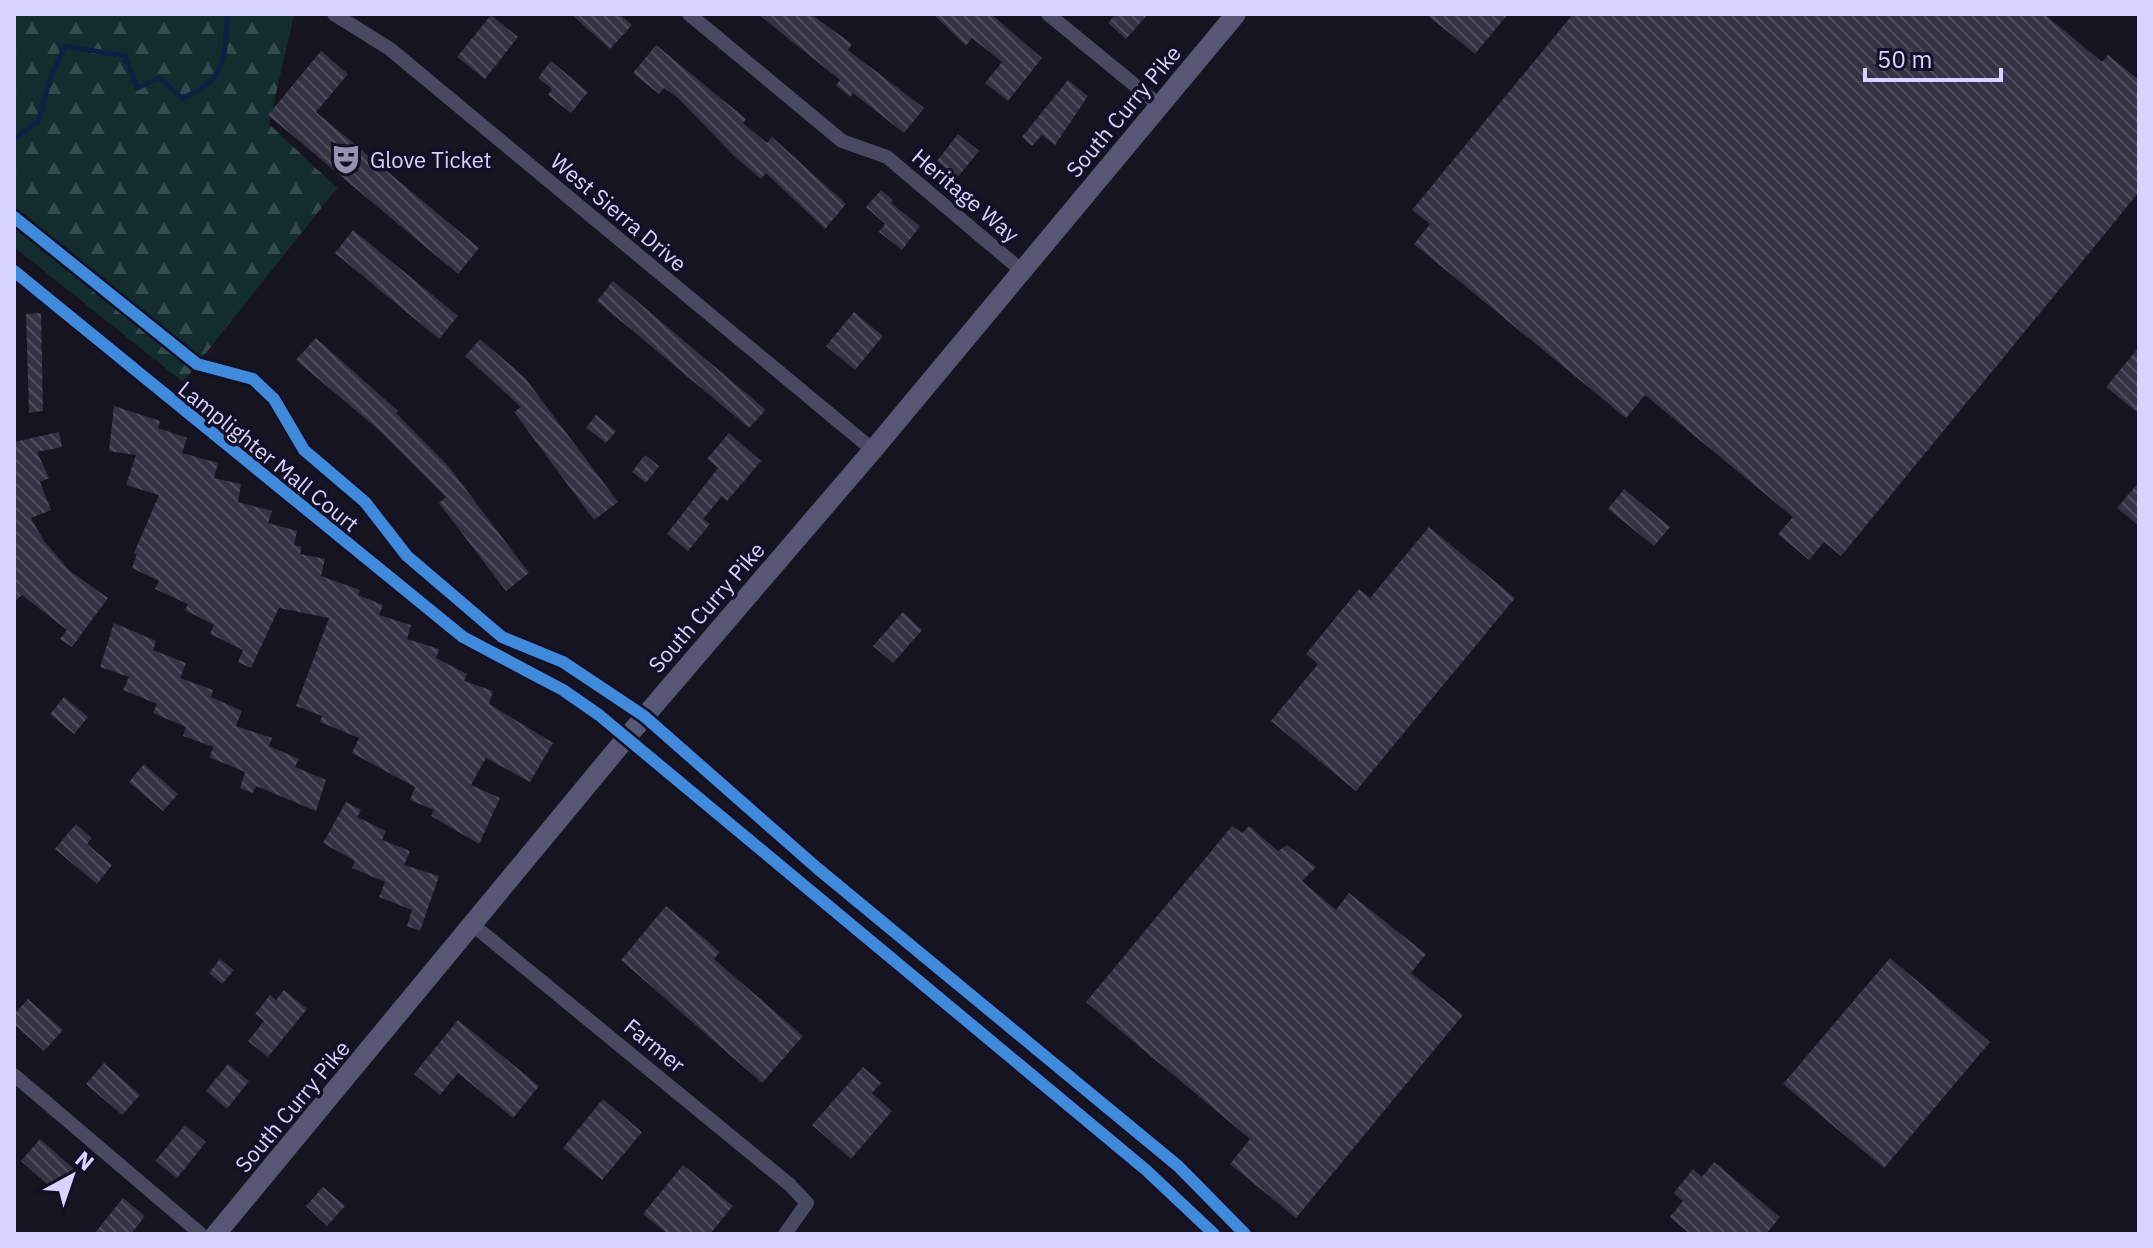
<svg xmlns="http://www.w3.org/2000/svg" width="2153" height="1248" viewBox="0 0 2153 1248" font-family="'IBM Plex Sans',sans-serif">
  <defs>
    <pattern id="forest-firs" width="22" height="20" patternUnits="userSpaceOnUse" patternTransform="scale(2)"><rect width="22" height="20" fill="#132c2d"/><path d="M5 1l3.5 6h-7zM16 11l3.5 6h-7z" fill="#354a4c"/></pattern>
    <pattern id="building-back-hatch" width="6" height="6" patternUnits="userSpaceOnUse" patternTransform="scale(2)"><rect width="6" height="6" fill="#343243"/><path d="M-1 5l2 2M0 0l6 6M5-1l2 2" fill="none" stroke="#514f5f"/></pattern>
  </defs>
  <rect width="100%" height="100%" fill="#161421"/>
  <path fill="url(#forest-firs)" d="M 14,14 L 294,15 L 269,124 L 337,188 L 183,382 L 14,247 Z"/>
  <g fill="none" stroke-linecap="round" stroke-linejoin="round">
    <path stroke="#0d2144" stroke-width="5" d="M 14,138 L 38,122 L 50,79 L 65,46 L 125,56 L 137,88 L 159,78 L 182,98 C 227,82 225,55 227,14"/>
  </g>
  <path fill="url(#building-back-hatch)" d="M 571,14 L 619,14 L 632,25 L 610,49 Z
    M 758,14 L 811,14 L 852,44 L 848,50 L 924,108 L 904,133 L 853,93 L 850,97 L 836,85 L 840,80 Z
    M 933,14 L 991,14 L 1042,58 L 1008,101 L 985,83 L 1002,62 L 972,38 L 966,46 Z
    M 1116,14 L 1148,14 L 1126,39 L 1108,23 Z
    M 1426,14 L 1508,14 L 1475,54 Z
    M 1573,14 L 2044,14 L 2102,62 L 2108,55 L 2139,80 L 2139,192 L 1841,556 L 1824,542 L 1809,560 L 1778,534 L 1793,517 L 1645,395 L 1626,418 L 1414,244 L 1430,224 L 1412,210 Z
    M 491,15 L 518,37 L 485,79 L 457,57 Z
    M 656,45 L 746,119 L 743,123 L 767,143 L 772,137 L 846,204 L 825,229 L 766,173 L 761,179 L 734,156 L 678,98 L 664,88 L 659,94 L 633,73 Z
    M 321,51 L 348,74 L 316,112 L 479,248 L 458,274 L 268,115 Z
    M 551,61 L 588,92 L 571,113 L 548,95 L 552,89 L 538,78 Z
    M 1068,80 L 1088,96 L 1055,145 L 1042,135 L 1032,146 L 1022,137 Z
    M 958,134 L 979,151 L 957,178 L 937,161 Z
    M 881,190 L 893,200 L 891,203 L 920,226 L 902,250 L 879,232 L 885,224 L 866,207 Z
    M 353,230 L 458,316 L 439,339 L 335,253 Z
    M 613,281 L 766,410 L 749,428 L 597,301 Z
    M 854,312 L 883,336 L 855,370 L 826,346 Z
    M 41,313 L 43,411 L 29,413 L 26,314 Z
    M 316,338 L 398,411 L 396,413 L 449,467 L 529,573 L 506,591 L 439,503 L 446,497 L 380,431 L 296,360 Z
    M 480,339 L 525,378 L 618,502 L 594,520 L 514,412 L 521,407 L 465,356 Z
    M 2139,347 L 2139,414 L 2106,387 Z
    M 114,406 L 160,421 L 158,428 L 187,438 L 182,453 L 218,463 L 214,478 L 241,484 L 238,502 L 272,511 L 268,523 L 297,531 L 294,545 L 302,547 L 300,554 L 325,559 L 321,576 L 360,590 L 358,595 L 383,605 L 379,615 L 411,625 L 407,639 L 439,649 L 436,658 L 467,674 L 464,681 L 493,691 L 489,704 L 553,743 L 530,782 L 486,758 L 471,785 L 500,798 L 479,844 L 431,816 L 434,810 L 410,800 L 415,787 L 352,753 L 359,738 L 320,722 L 322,716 L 296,706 L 329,618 L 279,608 L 251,668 L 238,662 L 243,650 L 210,634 L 214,625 L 185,610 L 188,604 L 155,589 L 159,581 L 132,568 L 137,554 L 134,553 L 159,495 L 126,485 L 136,455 L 109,451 Z
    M 596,415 L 616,431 L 606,443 L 586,428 Z
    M 59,432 L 62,447 L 37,452 L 49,478 L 40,482 L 51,510 L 31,518 L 44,541 L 70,571 L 108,598 L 72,647 L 60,639 L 67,630 L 22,595 L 14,602 L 14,442 Z
    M 729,433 L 761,461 L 727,501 L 722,496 L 703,519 L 710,524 L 688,551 L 667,534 L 718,468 L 707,459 Z
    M 645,455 L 659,466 L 646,483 L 632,472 Z
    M 2139,482 L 2139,526 L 2117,508 Z
    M 1624,489 L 1670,527 L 1654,546 L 1608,509 Z
    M 1429,527 L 1515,598 L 1356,791 L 1271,721 L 1318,664 L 1306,654 L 1359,589 L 1370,598 Z
    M 903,612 L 922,630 L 893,663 L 873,646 Z
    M 114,623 L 156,641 L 153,650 L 186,663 L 180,678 L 213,690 L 211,697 L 242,711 L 236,726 L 272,738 L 269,746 L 299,759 L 295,767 L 326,780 L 316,811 L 256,786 L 253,793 L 240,788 L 245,772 L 209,757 L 214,747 L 183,736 L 186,727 L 153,713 L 157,704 L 123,690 L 129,677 L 100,667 Z
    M 64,697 L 88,717 L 74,734 L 50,714 Z
    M 144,764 L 178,794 L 163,811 L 129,782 Z
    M 346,802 L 361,810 L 357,817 L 386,831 L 382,840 L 410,851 L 404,865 L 439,876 L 420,931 L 407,926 L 412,910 L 379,897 L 385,882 L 352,868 L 355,861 L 323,843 Z
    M 76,824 L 92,838 L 87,844 L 112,865 L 97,884 L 55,849 Z
    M 1232,826 L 1242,833 L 1249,826 L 1278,851 L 1287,845 L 1316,867 L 1302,881 L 1336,910 L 1349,893 L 1426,954 L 1411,973 L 1463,1015 L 1296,1218 L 1230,1164 L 1250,1139 L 1086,1002 Z
    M 666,906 L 720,952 L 714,959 L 803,1036 L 762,1083 L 621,960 Z
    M 1890,958 L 1990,1042 L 1884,1168 L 1783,1084 Z
    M 220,959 L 234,970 L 222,984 L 209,973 Z
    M 284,990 L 307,1009 L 268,1057 L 248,1041 L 264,1021 L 255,1014 L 270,995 L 276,1000 Z
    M 28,999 L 63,1030 L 44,1051 L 14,1024 L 14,1014 Z
    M 458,1020 L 539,1086 L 513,1118 L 458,1073 L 440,1095 L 414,1074 Z
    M 104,1063 L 140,1095 L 122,1115 L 86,1084 Z
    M 228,1064 L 249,1081 L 227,1109 L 206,1091 Z
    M 863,1067 L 881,1083 L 872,1093 L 892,1111 L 851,1159 L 812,1125 Z
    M 603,1099 L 642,1132 L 602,1180 L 563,1148 Z
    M 185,1125 L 206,1142 L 177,1178 L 155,1161 Z
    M 40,1139 L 74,1169 L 55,1191 L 21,1161 Z
    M 1714,1162 L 1780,1217 L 1766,1234 L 1690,1234 L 1670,1217 L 1683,1201 L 1674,1193 L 1693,1169 L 1702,1177 Z
    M 683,1165 L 733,1206 L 710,1234 L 668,1234 L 643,1214 Z
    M 323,1187 L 345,1206 L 327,1226 L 306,1206 Z
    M 123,1198 L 145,1216 L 131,1234 L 94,1234 Z"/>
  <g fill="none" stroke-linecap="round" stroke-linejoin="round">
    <path stroke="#4a4962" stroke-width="14" d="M 334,14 L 390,49 L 873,450
      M 689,14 L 842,141 L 887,157 L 1021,270
      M 1048,14 L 1159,105
      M 14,271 L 463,637 L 563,690 L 599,715 L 1146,1170 L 1214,1234
      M 473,925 L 790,1185 L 807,1203 L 785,1234
      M 14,1075 L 201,1234"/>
    <path stroke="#575674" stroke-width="20" d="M 216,1234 L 627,737 L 873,450 L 1236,14"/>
    <g stroke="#130f26" stroke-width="17">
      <path id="cycleway" d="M 14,217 L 197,364 L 253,379 L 274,399 L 304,450 L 365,502 L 407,556 L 502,637 L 563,662 L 644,716 L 817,868 L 1178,1166 L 1245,1234
        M 14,271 L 463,637 L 563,690 L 599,715 L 1146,1170 L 1214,1234"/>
    </g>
    <use href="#cycleway" stroke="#408adc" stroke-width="12"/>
  </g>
  <defs>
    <g id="theatre-bare" transform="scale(2.4)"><path d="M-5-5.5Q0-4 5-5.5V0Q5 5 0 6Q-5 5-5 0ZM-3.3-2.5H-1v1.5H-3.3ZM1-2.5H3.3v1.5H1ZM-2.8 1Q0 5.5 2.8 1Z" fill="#9591b1" stroke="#130f26" stroke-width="2.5" paint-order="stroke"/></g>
  </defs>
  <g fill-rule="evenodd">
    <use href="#theatre-bare" x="346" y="159"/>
  </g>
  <g text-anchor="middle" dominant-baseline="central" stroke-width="7" stroke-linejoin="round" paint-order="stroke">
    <g font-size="22" fill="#d9d4ff" stroke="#130f26">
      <text transform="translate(1123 111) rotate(-50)">South Curry Pike</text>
      <text transform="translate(966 195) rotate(40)">Heritage Way</text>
      <text transform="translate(619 212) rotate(40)">West Sierra Drive</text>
      <text transform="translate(269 456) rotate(39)">Lamplighter Mall Court</text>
      <text transform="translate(706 607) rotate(-49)">South Curry Pike</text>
      <text transform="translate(655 1045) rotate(39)">Farmer</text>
      <text transform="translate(292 1106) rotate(-50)">South Curry Pike</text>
    </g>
    <g font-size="22" fill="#d9d4ff" stroke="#130f26" text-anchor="start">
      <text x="370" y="159">Glove Ticket</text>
    </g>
  </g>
  <rect width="2153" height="1248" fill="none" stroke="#d9d4ff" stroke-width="32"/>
  <g transform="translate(72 1176) rotate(40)" stroke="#130f26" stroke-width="6" paint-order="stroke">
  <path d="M0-6L14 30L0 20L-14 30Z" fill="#d9d4ff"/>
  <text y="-12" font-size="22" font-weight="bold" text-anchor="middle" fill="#d9d4ff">N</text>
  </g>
  <path d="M1865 68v12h136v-12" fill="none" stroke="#d9d4ff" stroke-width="4"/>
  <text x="1877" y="68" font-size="24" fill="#d9d4ff" stroke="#130f26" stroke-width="6" paint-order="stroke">50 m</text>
</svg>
